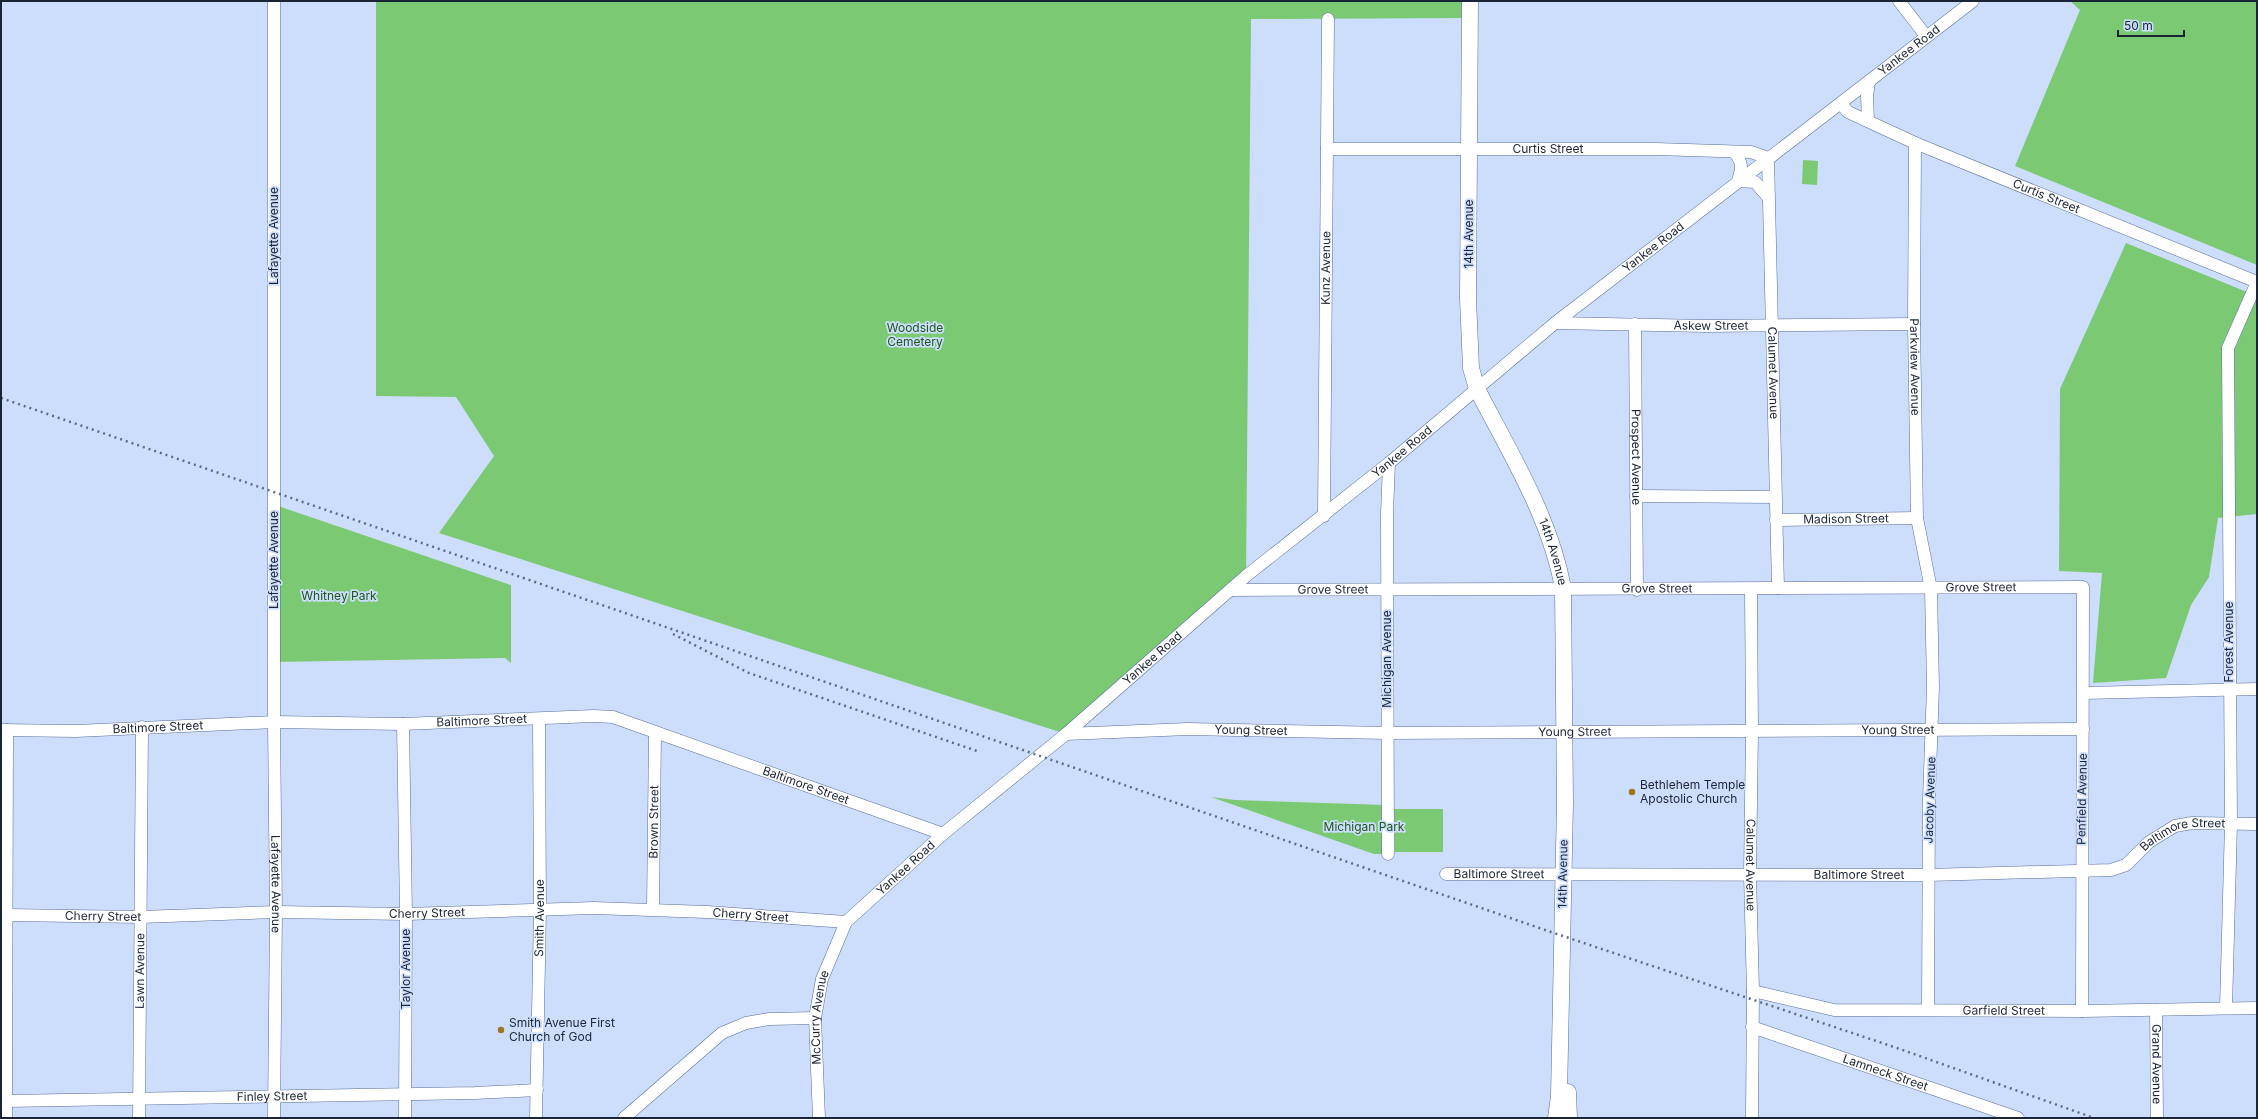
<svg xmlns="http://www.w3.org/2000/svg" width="2258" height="1119" font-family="Inter,sans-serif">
  <rect width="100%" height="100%" fill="#cddefc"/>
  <g fill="#7bc973">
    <polygon points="376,1 1470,1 1469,18 1251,19 1246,576 1066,734 439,533 494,456 456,397 376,396"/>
    <polygon points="2070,1 2257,1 2257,265 2015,166 2080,10"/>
    <polygon points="1803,160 1818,161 1817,185 1802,184"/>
    <polygon points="2126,243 2257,296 2257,514 2218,518 2209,577 2191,605 2166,678 2093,683 2102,573 2059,571 2060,389"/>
    <polygon points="275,505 511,585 511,663 505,658 274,662"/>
    <polygon points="1211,797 1235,800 1386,805 1388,854 1374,854"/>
    <polygon points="1394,809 1443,809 1443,852 1395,852"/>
  </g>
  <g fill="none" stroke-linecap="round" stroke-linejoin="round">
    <defs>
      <g id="minor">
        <path id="s1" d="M274,1V722L276,912L274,1118"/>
        <polyline points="1899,1 1926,36"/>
        <path id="s2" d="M1841,104L1848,112L1915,143L2257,282"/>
        <polyline points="1868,121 1867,96 1869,82"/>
        <path id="s3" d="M1915,143L1914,324L1917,518L1931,589L1933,687L1929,800L1928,1010"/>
        <path id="s4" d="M1327,149H1656L1751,152L1768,158"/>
        <path d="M1734,152C1743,162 1742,168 1738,181"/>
        <path id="s5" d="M1768,158L1778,588"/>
        <polyline points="1738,181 1755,182 1768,197"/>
        <path id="s6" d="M1555,323L1706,326L1914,324"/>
        <path id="s7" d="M1635,324L1637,590"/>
        <polyline points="1636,496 1775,497"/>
        <path id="s8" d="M1324,516L1328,19"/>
        <path id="s9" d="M1776,520L1917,518"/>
        <path id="s10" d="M1751,589L1752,732L1750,874L1753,991L1752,1118"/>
        <path id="s11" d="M1231,590L2083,587L2082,1011"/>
        <polyline points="2084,693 2257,689"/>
        <polyline points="403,724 406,914 405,1118"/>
        <path id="s12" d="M1,730L76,731L274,722L403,724L594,716L613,717L943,834"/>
        <path id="s13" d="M1066,734L1188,729L1387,733L2083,729"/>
        <polyline points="1388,854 1387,514 1389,463"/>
        <path id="s14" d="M1446,874L1928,875L2111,870L2126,865L2149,842L2175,826L2192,823L2257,824"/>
        <path id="s15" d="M653,909L655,734"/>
        <path id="s16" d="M8,915L141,917L276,912L406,914L594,908L707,912L846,922"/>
        <path id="s17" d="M1753,991L1834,1010L2082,1011L2257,1008"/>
        <polyline points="2226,1008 2231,824 2228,348 2257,282"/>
        <path id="s18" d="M2156,1010L2157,1118"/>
        <path id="s19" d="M1752,1027L2018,1118"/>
        <path id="s20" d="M6,1101L475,1093L537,1090"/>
        <polyline points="6,1118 7,730"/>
        <path id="s21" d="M139,1118L142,727"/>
        <path id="s22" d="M536,1118L540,910L539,719"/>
        <polyline points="624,1118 722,1033 746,1023 769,1019 815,1018"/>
        <path id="s23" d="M819,1118L815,1018L822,979L846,922L943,834L1066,734L1246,576L1389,463L1555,323L1973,1"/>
      </g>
      <g id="major">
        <path id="s24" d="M1470,1L1468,299L1471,368L1477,389C1510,453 1550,517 1563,588L1565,802L1559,1096L1556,1118"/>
        <polyline points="1568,1092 1569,1118"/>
      </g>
    </defs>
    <use href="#minor" stroke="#566e9a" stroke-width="13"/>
    <use href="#major" stroke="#566e9a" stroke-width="17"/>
    <use href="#minor" stroke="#fff" stroke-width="12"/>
    <use href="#major" stroke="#fff" stroke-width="16"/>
    <g stroke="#5e6b82" stroke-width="2.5" stroke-dasharray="2 4" stroke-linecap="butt">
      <polyline points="1,398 1551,932 1897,1048 2094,1118"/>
      <polyline points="673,634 749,673 977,751"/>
    </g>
  </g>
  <g fill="#9c7521" stroke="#cddefc" stroke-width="1.5">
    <circle cx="1632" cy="792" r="4"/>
    <circle cx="501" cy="1030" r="4"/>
  </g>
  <g text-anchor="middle" stroke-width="3.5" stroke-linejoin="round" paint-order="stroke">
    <g font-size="12" fill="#1a2437" stroke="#cddefc">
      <text dy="4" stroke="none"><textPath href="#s23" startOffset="1577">Yankee Road</textPath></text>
      <text dy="4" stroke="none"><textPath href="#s4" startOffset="221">Curtis Street</textPath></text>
      <text dy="4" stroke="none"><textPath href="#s2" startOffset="226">Curtis Street</textPath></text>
      <text transform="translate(1469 234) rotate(-90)" y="4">14th Avenue</text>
      <text transform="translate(274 236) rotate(-90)" y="4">Lafayette Avenue</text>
      <text dy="4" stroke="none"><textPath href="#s23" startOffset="1254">Yankee Road</textPath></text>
      <text dy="4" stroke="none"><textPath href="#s8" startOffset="248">Kunz Avenue</textPath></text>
      <text dy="4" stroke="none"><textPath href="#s6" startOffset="156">Askew Street</textPath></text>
      <text dy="4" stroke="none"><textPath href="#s3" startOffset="224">Parkview Avenue</textPath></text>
      <text dy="4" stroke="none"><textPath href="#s5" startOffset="215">Calumet Avenue</textPath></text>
      <text dy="4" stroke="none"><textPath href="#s23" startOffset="930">Yankee Road</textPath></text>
      <text dy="4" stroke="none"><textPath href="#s7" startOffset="133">Prospect Avenue</textPath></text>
      <text dy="4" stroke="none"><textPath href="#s9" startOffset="70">Madison Street</textPath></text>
      <text dy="4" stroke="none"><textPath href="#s24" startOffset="569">14th Avenue</textPath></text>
      <text transform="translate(274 560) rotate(-90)" y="4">Lafayette Avenue</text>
      <text dy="4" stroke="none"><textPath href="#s11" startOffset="426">Grove Street</textPath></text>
      <text dy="4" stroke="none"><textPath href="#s11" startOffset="750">Grove Street</textPath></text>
      <text dy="4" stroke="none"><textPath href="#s11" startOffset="102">Grove Street</textPath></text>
      <text transform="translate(2229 642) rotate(-90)" y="4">Forest Avenue</text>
      <text dy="4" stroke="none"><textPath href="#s23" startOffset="606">Yankee Road</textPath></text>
      <text transform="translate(1387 659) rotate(-90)" y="4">Michigan Avenue</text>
      <text dy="4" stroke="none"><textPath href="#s12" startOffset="481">Baltimore Street</textPath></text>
      <text dy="4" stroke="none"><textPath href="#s12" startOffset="157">Baltimore Street</textPath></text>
      <text dy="4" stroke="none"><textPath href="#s13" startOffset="832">Young Street</textPath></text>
      <text dy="4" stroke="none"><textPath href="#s13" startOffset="185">Young Street</textPath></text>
      <text dy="4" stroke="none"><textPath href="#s13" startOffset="509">Young Street</textPath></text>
      <text dy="4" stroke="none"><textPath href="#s12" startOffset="817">Baltimore Street</textPath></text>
      <text transform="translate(2082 799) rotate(-89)" y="4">Penfield Avenue</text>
      <text transform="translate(1930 800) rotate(-88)" y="4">Jacoby Avenue</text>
      <text dy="4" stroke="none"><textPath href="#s15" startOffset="87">Brown Street</textPath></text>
      <text dy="4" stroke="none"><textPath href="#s14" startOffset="749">Baltimore Street</textPath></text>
      <text dy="4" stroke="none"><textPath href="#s10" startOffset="276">Calumet Avenue</textPath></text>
      <text dy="4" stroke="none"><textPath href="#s23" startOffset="282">Yankee Road</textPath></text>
      <text dy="4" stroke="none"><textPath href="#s14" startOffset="53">Baltimore Street</textPath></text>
      <text transform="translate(1563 874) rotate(-89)" y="4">14th Avenue</text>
      <text dy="4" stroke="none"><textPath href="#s14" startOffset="413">Baltimore Street</textPath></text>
      <text dy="4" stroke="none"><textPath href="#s1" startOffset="883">Lafayette Avenue</textPath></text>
      <text dy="4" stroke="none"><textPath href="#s16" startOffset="419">Cherry Street</textPath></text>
      <text dy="4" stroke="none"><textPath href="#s16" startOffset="743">Cherry Street</textPath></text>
      <text dy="4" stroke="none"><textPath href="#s16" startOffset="95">Cherry Street</textPath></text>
      <text dy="4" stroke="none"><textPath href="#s22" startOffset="200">Smith Avenue</textPath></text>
      <text transform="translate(406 969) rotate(-90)" y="4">Taylor Avenue</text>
      <text dy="4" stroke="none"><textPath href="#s21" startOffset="147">Lawn Avenue</textPath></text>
      <text dy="4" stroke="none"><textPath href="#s17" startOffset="253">Garfield Street</textPath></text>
      <text dy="4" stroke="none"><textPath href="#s23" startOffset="101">McCurry Avenue</textPath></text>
      <text dy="4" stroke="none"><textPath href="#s18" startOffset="54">Grand Avenue</textPath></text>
      <text dy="4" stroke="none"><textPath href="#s19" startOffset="141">Lamneck Street</textPath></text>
      <text dy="4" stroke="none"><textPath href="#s20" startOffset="266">Finley Street</textPath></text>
    </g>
    <g font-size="12" fill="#1e5619" stroke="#cddefc">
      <text x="915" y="332">Woodside<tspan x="915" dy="14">Cemetery</tspan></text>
      <text x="339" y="600">Whitney Park</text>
      <text x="1364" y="831">Michigan Park</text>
    </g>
    <g font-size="12" fill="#1a2437" stroke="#cddefc" text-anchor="start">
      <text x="1640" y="789">Bethlehem Temple<tspan x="1640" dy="14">Apostolic Church</tspan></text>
      <text x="509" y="1027">Smith Avenue First<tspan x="509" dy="14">Church of God</tspan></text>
    </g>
  </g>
  <rect width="2258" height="1119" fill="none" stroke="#1a2437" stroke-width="4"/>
  <path d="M2118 30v6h66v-6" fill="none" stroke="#1a2437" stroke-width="2"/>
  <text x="2124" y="30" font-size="12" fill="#1a2437" stroke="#cddefc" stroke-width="3" paint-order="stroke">50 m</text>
</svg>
